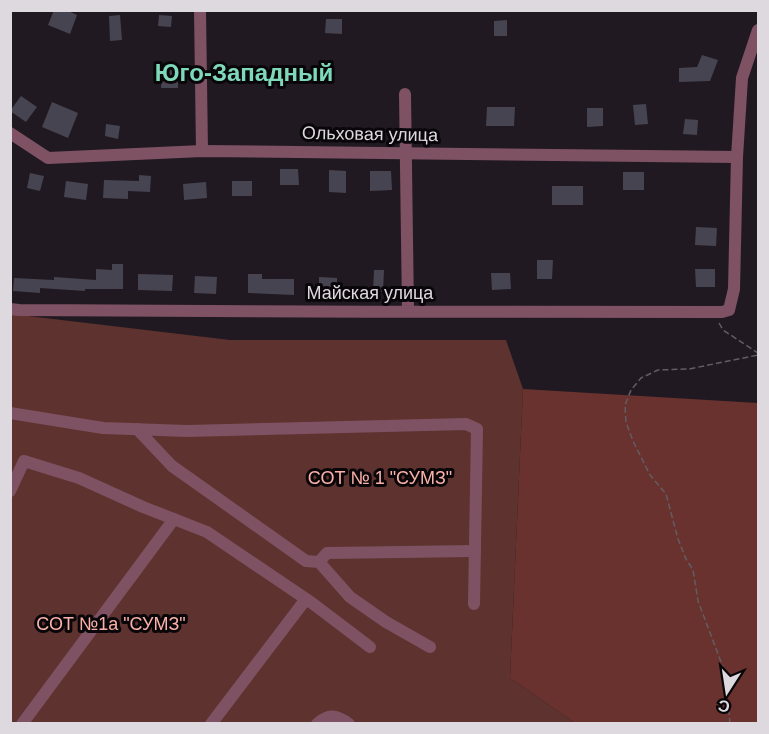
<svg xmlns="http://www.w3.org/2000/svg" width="769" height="734" font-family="Arial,sans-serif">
  <rect width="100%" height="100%" fill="#211922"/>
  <polygon fill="#5e322e" points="11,314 230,340 506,340 523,389 510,678 575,723 15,724 11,721"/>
  <polygon fill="#69322e" points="523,389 758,403 758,723 575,723 510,678"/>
  <g fill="#464450">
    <polygon points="54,10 66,10 77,15 70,34 48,25"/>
    <polygon points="120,15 122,40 110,41 109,16"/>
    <polygon points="159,15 172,16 171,27 158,26"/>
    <polygon points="326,19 342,19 342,34 325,33"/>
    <polygon points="507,20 507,36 494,36 494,21"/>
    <polygon points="702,55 718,60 710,81 679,82 679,68 697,67"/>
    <polygon points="162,66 178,66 178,88 161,88"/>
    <polygon points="21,96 37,107 26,122 10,111"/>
    <polygon points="52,102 78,113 68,138 42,127"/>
    <polygon points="646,104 648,124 635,125 633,105"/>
    <polygon points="487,107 515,107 514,126 486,126"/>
    <polygon points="587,108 603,108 603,126 587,127"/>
    <polygon points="685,119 698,120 697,135 683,134"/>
    <polygon points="106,124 120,126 118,139 105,136"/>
    <polygon points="280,169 298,169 299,185 280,185"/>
    <polygon points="329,170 346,171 346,193 329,192"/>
    <polygon points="370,171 391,171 392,190 370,191"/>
    <rect x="623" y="172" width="21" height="18"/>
    <polygon points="30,173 44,176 40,191 27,188"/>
    <polygon points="139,175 151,176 150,192 128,191 128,199 103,198 104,180 139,181"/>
    <polygon points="66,181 88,184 86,200 64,197"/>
    <rect x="232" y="181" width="20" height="15"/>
    <polygon points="206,182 207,198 184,200 183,184"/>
    <rect x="552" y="186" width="31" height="19"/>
    <polygon points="696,227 717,228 716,246 695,245"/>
    <polygon points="537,260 553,260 552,279 537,279"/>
    <polygon points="112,264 123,264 123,289 85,289 85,291 40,288 40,293 13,291 14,278 54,280 54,277 96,280 96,269 112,270"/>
    <polygon points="695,269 715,269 715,287 696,287"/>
    <polygon points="374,270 384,270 383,292 373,292"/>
    <polygon points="491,273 510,273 511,289 492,290"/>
    <polygon points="138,274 173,275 172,291 138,290"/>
    <polygon points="248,274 262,274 262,279 294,279 294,295 248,293"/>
    <polygon points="195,276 217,277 216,294 194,293"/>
    <polygon points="319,277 337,278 337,294 319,294"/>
  </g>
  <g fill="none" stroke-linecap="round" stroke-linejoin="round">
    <g stroke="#635c63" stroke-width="1.5" stroke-dasharray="6 3" stroke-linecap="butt">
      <polyline points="719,323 723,330 758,353"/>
      <polyline points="730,724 726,675 698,601 693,570 686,559 678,539 666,494 650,475 633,441 626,422 625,405 631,390 641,378 658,370 689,369 758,355"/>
    </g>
    <g stroke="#7e5263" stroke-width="12">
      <polyline points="200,10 202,151"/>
      <polyline points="405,94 408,311"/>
      <polyline points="10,133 48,158 202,151 737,157"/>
      <path d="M10,309L19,310C253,312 488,312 722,312L729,310L734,289L737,157L742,78L758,30"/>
      <polyline points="10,413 103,428 187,431 466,424 477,429 474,604"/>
      <polyline points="137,429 172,466 306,561 319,562 350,597 386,622 430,647"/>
      <polyline points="10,491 24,461 79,478 143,507 207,532 312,603 370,647"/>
      <polyline points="319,562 327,553 475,551"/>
      <polyline points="22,724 174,519"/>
      <polyline points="211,724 306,599"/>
      <path d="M317,724C329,713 337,715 349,724"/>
    </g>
  </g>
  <g text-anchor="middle" stroke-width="6" stroke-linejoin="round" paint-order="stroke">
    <g font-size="18" fill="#ded9de" stroke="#090609">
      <text transform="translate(370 134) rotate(1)" y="6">Ольховая улица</text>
      <text x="370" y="299">Майская улица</text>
    </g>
    <g font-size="18" fill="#fbb1a9" stroke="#090609">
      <text x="380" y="484">СОТ № 1 "СУМЗ"</text>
      <text x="111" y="630">СОТ №1а "СУМЗ"</text>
    </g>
    <g font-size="24" font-weight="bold" fill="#7dd9ba" stroke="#090609">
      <text x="244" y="81">Юго-Западный</text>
    </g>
  </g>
  <rect width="769" height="734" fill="none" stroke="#ded9de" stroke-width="24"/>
  <g transform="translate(727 692) rotate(192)" stroke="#090609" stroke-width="4.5" paint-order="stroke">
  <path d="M0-4.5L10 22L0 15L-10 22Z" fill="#ded9de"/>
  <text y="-9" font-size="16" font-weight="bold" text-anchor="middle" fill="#ded9de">С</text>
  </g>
</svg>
